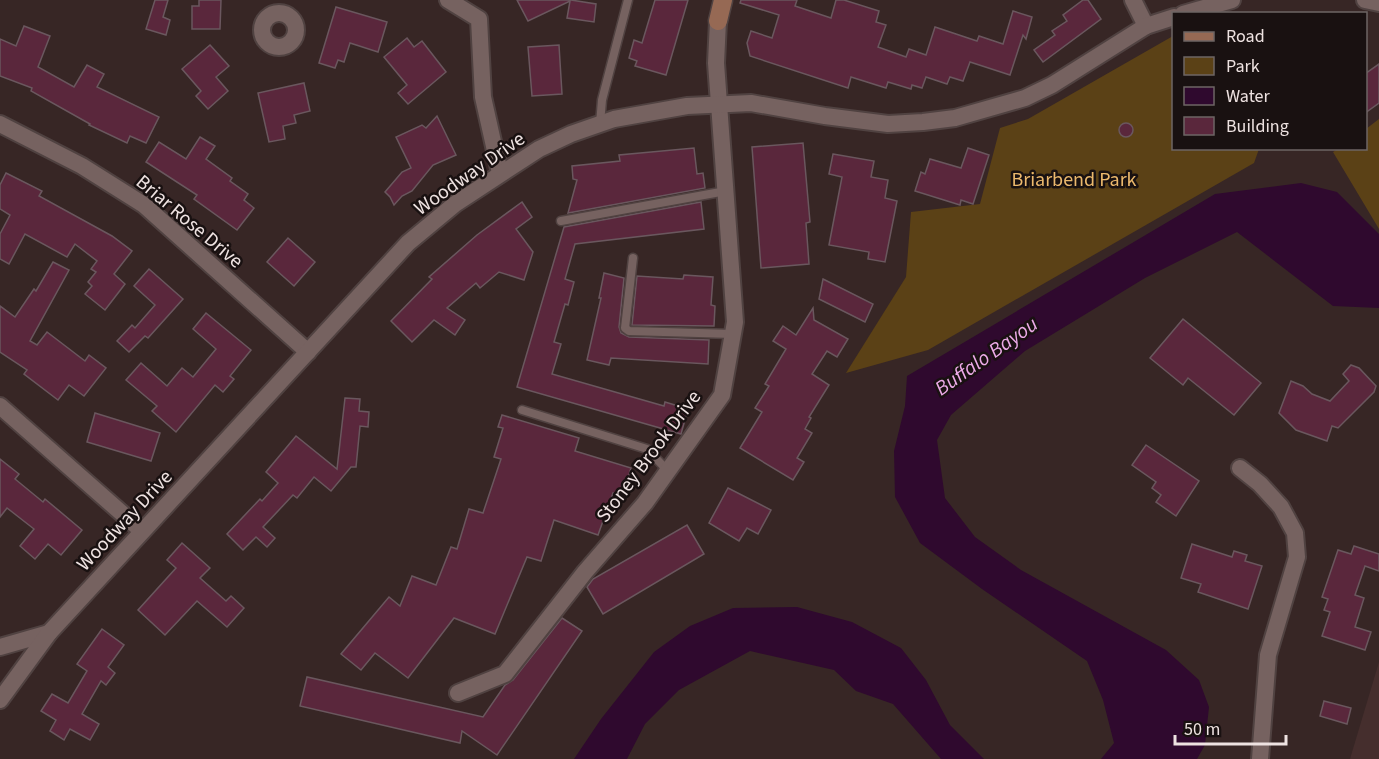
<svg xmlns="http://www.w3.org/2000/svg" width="1379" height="759" font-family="'Source Sans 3',sans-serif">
  <rect width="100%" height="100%" fill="#372625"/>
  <polygon fill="#452e2d" points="1379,662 1379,759 1350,759"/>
  <g fill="#5b4116">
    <polygon points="1173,36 1174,148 1259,149 1254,163 928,350 846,373 906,277 911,212 980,204 1000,128 1028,119"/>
    <polygon points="1379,119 1379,229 1333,152 1338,149 1366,148 1366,129"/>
  </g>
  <g fill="#2f092e">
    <polygon points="1301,183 1337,192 1379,234 1379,308 1333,306 1237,232 1145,278 1025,351 951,415 937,440 945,498 975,537 1021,570 1166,650 1199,680 1209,707 1205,745 1197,759 1101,759 1114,743 1103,700 1087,661 982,589 920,543 895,497 894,451 905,406 907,376 1215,194"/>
    <polygon points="797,607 852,622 901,648 926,680 950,725 984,759 941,759 893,704 856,691 834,670 750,651 679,690 645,724 627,759 574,759 601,719 654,652 690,626 733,608"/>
  </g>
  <g fill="#5a273c" stroke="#6a575e" stroke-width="1.5">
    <polygon points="155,0 168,0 163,17 170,20 166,35 146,29"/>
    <polygon points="199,0 221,0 220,29 192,29 192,6 199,6"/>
    <polygon points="517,0 571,0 596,4 594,22 567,18 570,1 528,21"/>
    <polygon points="655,0 688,0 666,75 635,66 637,61 629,58 634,40 642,43"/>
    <polygon points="741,0 797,0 795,6 831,18 836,0 844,0 879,11 876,22 886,25 878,47 906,57 909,49 926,55 935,27 977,41 979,36 1003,44 1013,11 1032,17 1026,39 1023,35 1010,75 970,62 963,81 950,77 947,84 926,77 922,88 912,85 911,89 888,82 886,88 851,77 848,88 750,56 747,43 751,31 772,38 779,15 740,3"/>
    <polygon points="1083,0 1088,0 1101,19 1043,62 1034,50 1055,35 1052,31 1067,21 1063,15"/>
    <polygon points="336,7 387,22 378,52 350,43 344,62 338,60 335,68 319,63"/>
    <polygon points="24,26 50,36 38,67 74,87 87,65 104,74 97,87 159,117 146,143 130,136 127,143 89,125 90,124 31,91 32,88 0,76 0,39 16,46"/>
    <polygon points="407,38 414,47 422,41 446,72 408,104 398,93 407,85 384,57"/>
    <polygon points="210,45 229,66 216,77 228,91 208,109 196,96 201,91 182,69"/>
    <polygon points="559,45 562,94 532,96 528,47"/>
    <polygon points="1379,64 1379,103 1365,113 1365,74"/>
    <polygon points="304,83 310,111 294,115 296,123 283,126 285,139 269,142 258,93"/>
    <polygon points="437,116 456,155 433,165 412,191 402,196 394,205 390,197 385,192 402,172 411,168 396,137 422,125 426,128"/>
    <circle cx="1126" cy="130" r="7"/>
    <polygon points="200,137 215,146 206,159 232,178 230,181 248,194 244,200 254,208 237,230 194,199 197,195 146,162 159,142 186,159"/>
    <polygon points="803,143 810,222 806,223 809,264 761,268 752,147"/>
    <polygon points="694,148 697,174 703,173 705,188 568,213 577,180 573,179 572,166 620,161 619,155"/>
    <polygon points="968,148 989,155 973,204 961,200 960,205 915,191 921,172 925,174 930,159 961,168"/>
    <polygon points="833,154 874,161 871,177 888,180 885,198 897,201 885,262 868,259 869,252 829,245 842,177 829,174"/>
    <polygon points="6,173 42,191 39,196 112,236 132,251 114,274 125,284 105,310 85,294 92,286 88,282 96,272 91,269 97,261 75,244 67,257 25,234 9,264 0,259 0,234 10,215 0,209 0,185"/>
    <polygon points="522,202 532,217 516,229 533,252 524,280 499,272 480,288 476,283 447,308 465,320 455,335 434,320 412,342 391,321 432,279 429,277 477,235"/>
    <polygon points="701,202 704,229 575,244 565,279 574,282 568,305 565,304 554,342 561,344 552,374 664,406 665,402 688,409 681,434 517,387 564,227"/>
    <polygon points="288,238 315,262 294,286 267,262"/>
    <polygon points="53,262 69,270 30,341 37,345 47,332 85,361 89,355 106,368 84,396 69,385 58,400 24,374 27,370 0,352 0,306 15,317 34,289 36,291"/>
    <polygon points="149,269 183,299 148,338 145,336 129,352 117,341 132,325 135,328 155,305 134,286"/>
    <polygon points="604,273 624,278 619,327 621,333 629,337 709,340 708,364 611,358 609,365 587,360 601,298 599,298"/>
    <polygon points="684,275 713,277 711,305 715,306 714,326 632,325 637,276 683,279"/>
    <polygon points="823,279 873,304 865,322 819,299"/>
    <polygon points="813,308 814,320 848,339 837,357 827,351 812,374 829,385 809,417 811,418 805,429 812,433 797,458 804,462 793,480 740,448 762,412 755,408 769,386 765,384 786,349 773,341 783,326 796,335"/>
    <polygon points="206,313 251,350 230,376 234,379 223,392 215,385 176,432 152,411 157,406 126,380 141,363 167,386 182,368 193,377 216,349 193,329"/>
    <polygon points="1183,319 1261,383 1234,415 1188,378 1183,385 1150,358"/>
    <polygon points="1351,365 1359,368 1376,386 1374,392 1338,428 1332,426 1327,441 1296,430 1279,413 1291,381 1303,386 1312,394 1330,401 1349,381 1343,374"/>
    <polygon points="345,398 360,399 359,411 369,412 368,427 360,426 356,467 351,467 331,491 314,477 297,498 293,495 263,527 275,538 267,547 256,537 243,550 227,534 260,499 262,501 278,483 266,472 296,436 337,469"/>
    <polygon points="95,413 160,433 151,461 87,442"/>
    <polygon points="502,415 579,438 575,451 631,468 623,496 613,493 598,535 554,520 541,561 527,557 495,634 454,618 408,678 375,653 361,670 341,654 389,597 400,606 412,576 436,585 451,547 457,549 469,509 483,513 501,459 494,457 503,428 498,427"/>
    <polygon points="1146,445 1199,481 1176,516 1156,502 1161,495 1152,488 1156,482 1132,465"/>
    <polygon points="0,459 19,474 15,479 43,502 45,499 82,530 61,555 48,544 35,559 20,546 34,529 7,508 0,517"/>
    <polygon points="728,488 771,510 758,534 747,528 739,541 709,523"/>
    <polygon points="687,525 704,554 603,614 587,587 593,579"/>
    <polygon points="182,543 210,568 200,578 226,601 231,596 244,608 227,627 197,601 165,635 138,610 176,568 167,560"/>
    <polygon points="1192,544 1232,557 1234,551 1247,555 1245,561 1262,566 1248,609 1198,592 1201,584 1181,578"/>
    <polygon points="1354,546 1379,554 1379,571 1365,566 1355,595 1364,598 1355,627 1371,632 1365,650 1322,636 1330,612 1324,610 1328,599 1322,597 1338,550 1351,554"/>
    <polygon points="562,618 582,631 497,755 462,731 460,743 300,706 307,677 483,717 505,685 513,680"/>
    <polygon points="102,629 124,645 108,667 115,673 106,685 101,681 82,714 99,724 90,740 70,729 64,740 50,731 56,720 41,711 52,694 68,703 87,671 77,664"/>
    <polygon points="1324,701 1351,708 1347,724 1320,716"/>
  </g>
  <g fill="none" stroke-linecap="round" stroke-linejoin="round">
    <defs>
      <g id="lane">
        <polyline points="600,124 602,100 628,0"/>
        <polyline points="561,221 726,191"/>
        <polyline points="633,258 625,328 629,331 733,334"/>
        <polyline points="522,410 647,449 668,471"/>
      </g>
      <g id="street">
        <polyline points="448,0 479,19 483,97 500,173"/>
        <polyline points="1133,0 1146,26"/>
        <polyline points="1365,0 1379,3"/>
        <circle cx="279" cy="30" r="17"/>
        <polyline points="1183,14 1232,0"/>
        <polyline points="0,124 82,166 144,205 308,352"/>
        <polyline points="0,406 142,531"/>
        <polyline points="1240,468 1260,484 1281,507 1295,533 1297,557 1268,655 1260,759"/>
        <polyline points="0,647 49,633"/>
        <polyline points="458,693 505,674 585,572 645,503 722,395 735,322 716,63 718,21"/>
        <polyline points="0,700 49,633 408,243 455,204 539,149 571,134 614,119 687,106 751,103 825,116 888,124 923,122 955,118 1025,98 1052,85 1146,26 1174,17"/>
      </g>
      <polyline id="secondary" points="718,21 723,0"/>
    </defs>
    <use href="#lane" stroke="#504241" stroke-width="11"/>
    <use href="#street" stroke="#504241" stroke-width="20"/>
    <use href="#secondary" stroke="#504241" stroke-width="21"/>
    <use href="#lane" stroke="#766260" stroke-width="8"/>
    <use href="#street" stroke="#766260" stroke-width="16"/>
    <use href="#secondary" stroke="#966954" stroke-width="18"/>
  </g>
  <g text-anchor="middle" stroke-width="5" stroke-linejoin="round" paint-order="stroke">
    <g font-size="20" fill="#eee2e1" stroke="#191111">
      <text transform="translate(469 173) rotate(-35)" y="7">Woodway Drive</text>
      <text transform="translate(190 221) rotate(40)" y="7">Briar Rose Drive</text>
      <text transform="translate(648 456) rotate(-53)" y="7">Stoney Brook Drive</text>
      <text transform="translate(124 520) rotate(-47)" y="7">Woodway Drive</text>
    </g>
    <g font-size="20" fill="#ecb96d" stroke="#191111">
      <text x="1074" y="186">Briarbend Park</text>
    </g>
    <g font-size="21" font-style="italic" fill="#ecaae7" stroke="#191111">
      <text transform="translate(986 356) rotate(-35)" y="7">Buffalo Bayou</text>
    </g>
  </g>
  <rect x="1172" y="12" width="195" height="138" fill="#191111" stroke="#6e6564" stroke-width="1.5"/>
  <rect x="1184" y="32" width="30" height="9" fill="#966954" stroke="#6e6564" stroke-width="1.5"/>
  <text x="1226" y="42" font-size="18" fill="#eee2e1">Road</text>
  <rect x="1184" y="57" width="30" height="18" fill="#5b4116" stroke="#6e6564" stroke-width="1.5"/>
  <text x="1226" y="72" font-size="18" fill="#eee2e1">Park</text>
  <rect x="1184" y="87" width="30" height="18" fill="#2f092e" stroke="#6e6564" stroke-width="1.5"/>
  <text x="1226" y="102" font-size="18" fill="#eee2e1">Water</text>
  <rect x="1184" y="117" width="30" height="18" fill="#5a273c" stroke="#6e6564" stroke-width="1.5"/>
  <text x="1226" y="132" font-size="18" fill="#eee2e1">Building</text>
  <path d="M1175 735v9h111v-9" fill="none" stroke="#eee2e1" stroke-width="3"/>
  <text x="1184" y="735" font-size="18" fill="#eee2e1" stroke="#191111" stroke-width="4.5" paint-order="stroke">50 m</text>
</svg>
